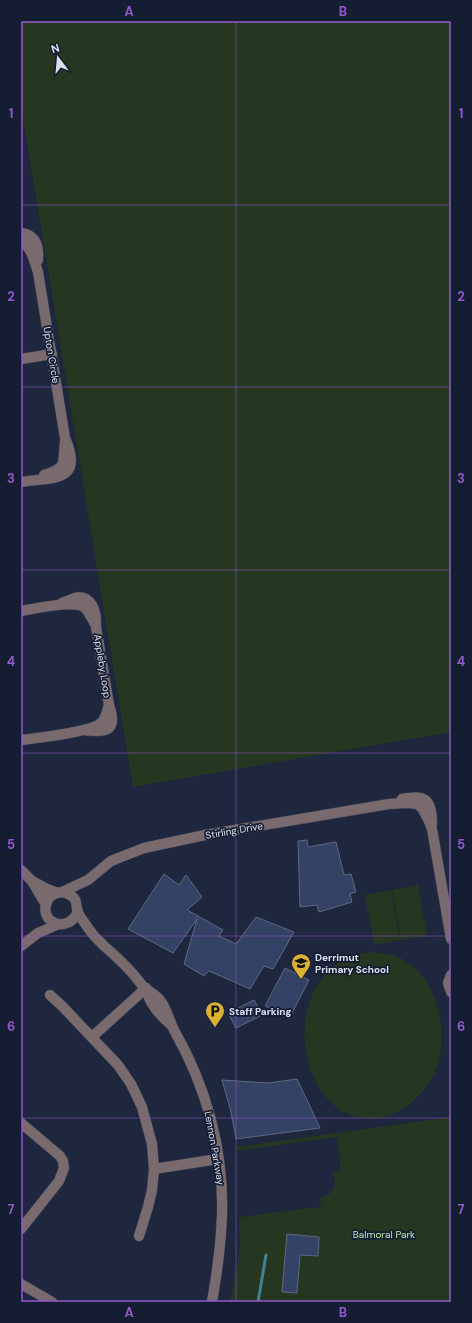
<svg xmlns="http://www.w3.org/2000/svg" width="472" height="1323" font-family="'DM Sans',sans-serif">
  <rect width="100%" height="100%" fill="#1e273d"/>
  <g fill="#263721">
    <polygon points="21,21 451,21 451,732 133,787 21,106"/>
    <polygon points="418,885 427,936 401,940 392,890"/>
    <polygon points="391,890 400,940 374,945 365,895"/>
    <path d="M372,952C383,953 394,954 404,960C438,979 451,1036 435,1071C427,1089 413,1105 395,1113C384,1118 374,1120 362,1118C347,1116 337,1109 327,1098C293,1061 297,985 343,960C353,955 362,953 372,952Z"/>
    <path d="M451,1117V1302H230C234,1282 239,1262 240,1242C240,1232 238,1228 240,1217L316,1207V1209L321,1208L320,1199C334,1192 337,1188 333,1172L341,1170L337,1137L237,1151L236,1147Z"/>
  </g>
  <g fill="none" stroke-linecap="round" stroke-linejoin="round">
    <polyline stroke="#467f8d" stroke-width="3" points="258,1302 266,1255"/>
  </g>
  <g fill="#344265" stroke="#5d6882">
    <polygon points="307,840 308,847 336,842 344,875 351,874 356,892 350,894 352,902 319,912 317,905 300,907 298,841"/>
    <polygon points="164,874 179,885 186,875 202,897 187,910 223,930 219,936 236,944 256,917 294,932 273,969 264,966 250,989 209,971 204,976 184,964 197,919 173,953 128,929"/>
    <polygon points="285,968 309,980 289,1019 265,1006"/>
    <polygon points="254,1000 262,1015 236,1028 228,1013"/>
    <polygon points="297,1079 320,1128 236,1139 231,1112 222,1080 268,1083"/>
    <polygon points="287,1234 319,1237 318,1256 300,1255 297,1293 282,1292"/>
  </g>
  <g fill="none" stroke-linecap="round" stroke-linejoin="round">
    <defs>
      <g id="minor">
        <path d="M21,233C36,235 39,247 38,260"/>
        <path d="M21,242C32,247 34,261 38,272L65,438C85,483 52,477 21,482"/>
        <polyline points="21,359 52,354"/>
        <path d="M44,475C69,467 62,463 65,442"/>
        <path d="M60,604C72,599 83,591 92,605C96,612 96,618 96,627L109,705C118,731 107,733 84,730"/>
        <path d="M21,611C34,609 75,599 85,608C89,612 92,619 95,624"/>
        <path d="M21,740C37,738 93,732 102,722C106,718 107,710 109,705"/>
        <path d="M402,799C426,794 432,800 432,824"/>
        <polyline points="21,870 32,881 46,905"/>
        <polyline points="32,881 47,889 58,893"/>
        <polyline points="62,892 88,880 111,861 144,848 205,835 389,804 408,803 417,804 422,808 428,819 432,829 451,939"/>
        <path d="M78,911C70,933 41,925 46,905C48,894 61,889 70,895C79,900 75,906 78,913C82,919 87,927 92,933C95,938 100,941 104,946C115,955 125,965 134,975C138,980 142,986 146,989C152,993 156,995 160,1000C167,1009 169,1020 174,1030C206,1086 224,1150 222,1215C221,1244 217,1273 212,1302"/>
        <polyline points="21,946 38,933 59,924"/>
        <polyline points="451,975 448,983 451,992"/>
        <path d="M146,988C149,1004 160,1015 171,1025"/>
        <polyline points="50,995 63,1007 118,1065 131,1084 142,1107 152,1144 154,1169 152,1190 148,1207 139,1236"/>
        <polyline points="92,1037 146,988"/>
        <polyline points="21,1123 60,1156 63,1161 64,1168 59,1181 21,1229"/>
        <polyline points="154,1169 218,1159"/>
        <polyline points="21,1284 52,1302"/>
      </g>
    </defs>
    <use href="#minor" stroke="#3c4559" stroke-width="11"/>
    <use href="#minor" stroke="#796a6d" stroke-width="10"/>
  </g>
  <path fill="none" stroke="#9359cb" stroke-width="1" stroke-opacity="0.55" d="M236,21V1302M21,205H451M21,387H451M21,570H451M21,753H451M21,936H451M21,1118H451"/>
  <defs>
    <symbol id="school-pin" viewBox="-11 -11 22 30"><path d="M0 17L-7.5 6A9.5 9.5 0 1 1 7.5 6Z" fill="#dcb233" stroke="#151d33"/><path d="M0-5L7-2L0 1L-7-2ZM-4 1L0 2.5L4 1V4Q0 6-4 4Z" fill="#111"/></symbol>
    <symbol id="parking-pin" viewBox="-11 -11 22 30"><path d="M0 17L-7.5 6A9.5 9.5 0 1 1 7.5 6Z" fill="#dcb233" stroke="#151d33"/><path d="M-3.5-5.5H1a3.5 3.5 0 0 1 0 7H-1V5.5H-3.5ZM-1-3.4V-.6H.8a1.4 1.4 0 0 0 0-2.8Z" fill="#111"/></symbol>
  </defs>
  <g fill-rule="evenodd">
    <use href="#school-pin" x="290" y="952" width="22" height="30"/>
    <use href="#parking-pin" x="204" y="1000" width="22" height="30"/>
  </g>
  <g text-anchor="middle" stroke-width="3.5" stroke-linejoin="round" paint-order="stroke">
    <g font-size="10" fill="#dae0ef" stroke="#151d33">
      <text transform="translate(52 355) rotate(81)" y="4">Upton Circle</text>
      <text transform="translate(103 666) rotate(81)" y="4">Appleby Loop</text>
      <text transform="translate(234 830) rotate(-10)" y="4">Stirling Drive</text>
      <text transform="translate(215 1148) rotate(80)" y="4">Lennon Parkway</text>
    </g>
    <g font-size="10" font-weight="bold" fill="#dae0ef" stroke="#151d33" text-anchor="start">
      <text x="315" y="961">Derrimut<tspan x="315" dy="12">Primary School</tspan></text>
      <text x="229" y="1015">Staff Parking</text>
    </g>
    <g font-size="10" fill="#bfefb3" stroke="#151d33">
      <text x="384" y="1238">Balmoral Park</text>
    </g>
  </g>
  <rect width="472" height="1323" fill="none" stroke="#151d33" stroke-width="44"/>
  <g transform="translate(58 58) rotate(344)" stroke="#151d33" stroke-width="3" paint-order="stroke">
  <path d="M0-3L7 15L0 10L-7 15Z" fill="#dae0ef"/>
  <text y="-6" font-size="11" font-weight="bold" text-anchor="middle" fill="#dae0ef">N</text>
  </g>
  <rect x="22" y="22" width="428" height="1279" fill="none" stroke="#9359cb" stroke-width="1.5"/>
  <g font-size="13" text-anchor="middle" font-weight="bold" fill="#9359cb">
    <text x="129" y="16">A</text>
    <text x="343" y="16">B</text>
    <text x="11" y="118">1</text>
    <text x="461" y="118">1</text>
    <text x="11" y="301">2</text>
    <text x="461" y="301">2</text>
    <text x="11" y="483">3</text>
    <text x="461" y="483">3</text>
    <text x="11" y="666">4</text>
    <text x="461" y="666">4</text>
    <text x="11" y="849">5</text>
    <text x="461" y="849">5</text>
    <text x="11" y="1031">6</text>
    <text x="461" y="1031">6</text>
    <text x="11" y="1214">7</text>
    <text x="461" y="1214">7</text>
    <text x="129" y="1317">A</text>
    <text x="343" y="1317">B</text>
  </g>
</svg>
